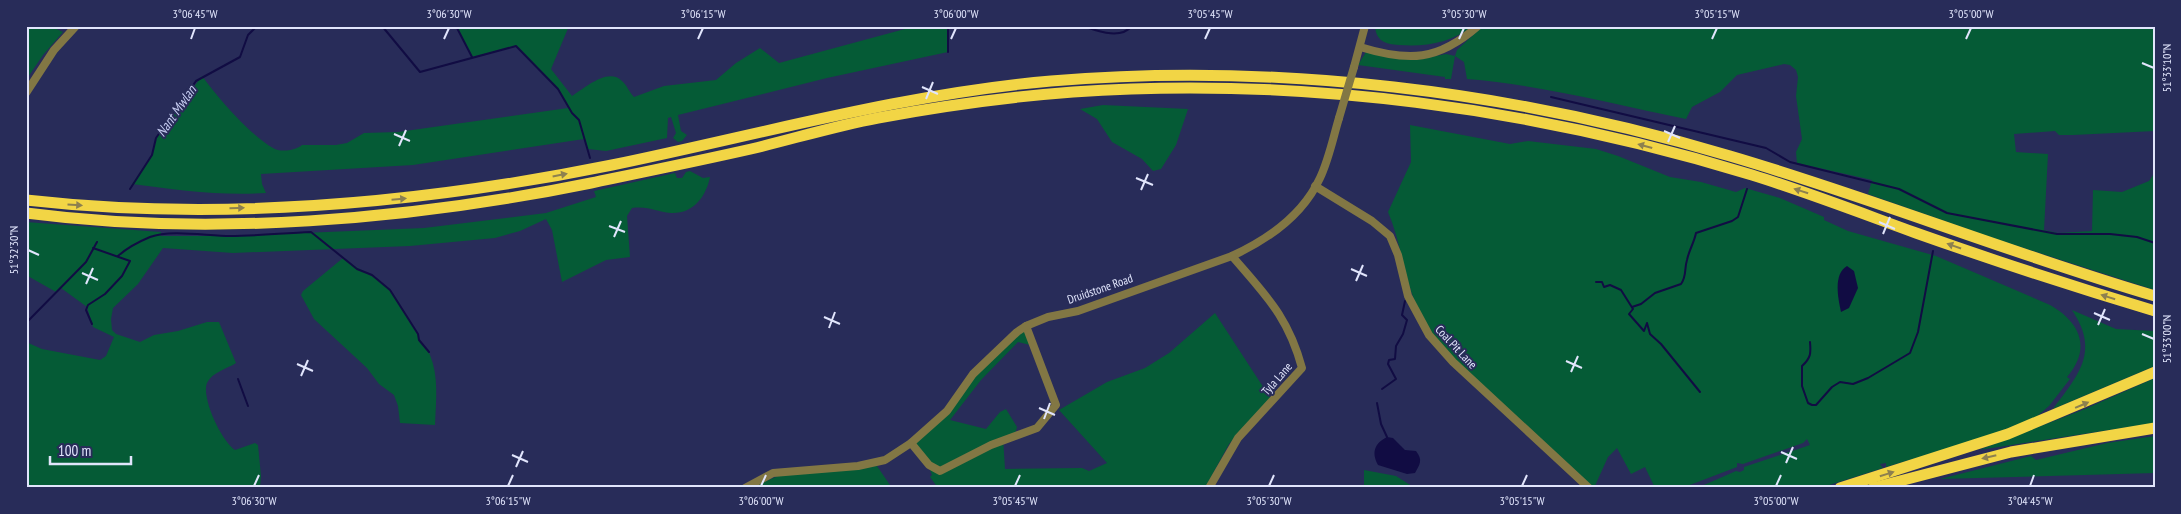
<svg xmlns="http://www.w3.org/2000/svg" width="2181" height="514" font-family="'PT Sans Narrow',sans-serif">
  <rect width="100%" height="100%" fill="#282c59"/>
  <g fill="#055b36">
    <polygon points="50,26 63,32 43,55 26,80 26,27"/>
    <path d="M456,26H569L551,69L572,96C585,88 608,67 622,81C627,85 629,92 634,97L664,86L716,80L736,63L760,48L779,63L916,26H948V52L827,78L678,115L681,131L687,135L682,141L678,142L673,138L676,133L671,117L668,118L667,138L606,151L588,149L584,139L413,165L261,174L262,184L266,193C220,196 177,190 132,184L152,155L156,138L202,76C219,99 249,134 273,148C281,153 296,150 302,145H336L347,143L364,133L398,132L568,108L558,89L516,46L472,57Z"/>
    <path d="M1375,26H1473C1450,43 1426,47 1399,45C1385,44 1376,41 1375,26Z"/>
    <path d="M1483,26H2155V131L2073,135H2059L2055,131L2014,134L2016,152L2048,154L2044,230L2058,233L2092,231L2093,190L2122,192L2149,181L2155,172V290L1999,240L1868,194L1872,180L1797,163L1796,152L1802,139L1796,96L1798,77L1796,70L1790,65L1784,64L1737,75L1720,92L1692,107L1686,119C1613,104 1541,85 1467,79L1464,62L1455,56L1451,79H1445V77L1358,65L1366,52L1421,59L1446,54L1455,56L1457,50Z"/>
    <polygon points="1103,105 1188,109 1176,145 1161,169 1153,171 1142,159 1112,142 1097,119 1080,109"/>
    <path d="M1410,125L1510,144L1528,141L1596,149L1618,156L1670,177L1701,182L1736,192L1745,188L1780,198L1824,217V220L1848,231L1936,256L2050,305C2080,322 2092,348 2067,377L2070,379L2049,406L2035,418L1979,439L1886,467V463L1880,464L1883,468L1820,488H1697L1736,471L1740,472L1744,470V467L1810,445L1807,439L1803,443L1743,464L1737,463V467L1682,488H1655L1645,467L1631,474L1617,448L1608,457L1594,488C1559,458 1526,427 1493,395C1467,370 1436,346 1420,313C1404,281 1402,245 1388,212L1411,162Z"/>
    <path d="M690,171L703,178L710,177C706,197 693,214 671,213C656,212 650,206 632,208L627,216L630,257L606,260L562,282L552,230L546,219L520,231L495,238L410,246L233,253L163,248L138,284L113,308L111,319L112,330L116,334L140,342L154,335L178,331L207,322H219L236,363C227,369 212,372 207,383C201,398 222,442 235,450L255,443L258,445L261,476L260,488H26V342L42,349L100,360L106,356L114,337L93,327L87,307L61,288L56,292L26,275V222L161,232V236H233L424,228L546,213L596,197L594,191L675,173L677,178H682L686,172Z"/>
    <path d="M343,258C358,270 378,277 391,291C402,304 407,321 418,334C420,343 426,347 430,355C439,377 436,401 435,425L400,423L398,406L394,395L379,384L367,368L314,319L301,295L303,291Z"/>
    <path d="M2072,310L2116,329L2155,331V366L2053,409C2079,374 2100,352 2072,310Z"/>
    <polygon points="1215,313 1271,399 1229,444 1205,488 938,488 930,477 932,475 930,470 930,463 915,444 975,376 1024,330 1030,345 1018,342 981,380 950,420 986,429 1000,412 1006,409 1017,427 1015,434 1003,437 1005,469 1082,468 1089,471 1107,463 1059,410 1107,382 1145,368 1169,353"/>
    <polygon points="2155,378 2155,423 1979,450 2085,409"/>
    <polygon points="2155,436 2155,473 1940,479 2031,456 2036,460 2107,443"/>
    <polygon points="877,466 892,488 751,488 780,475 796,472"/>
    <polygon points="1364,470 1396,476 1415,488 1364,488"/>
  </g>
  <g fill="#110c43">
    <path d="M1847,266L1854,271L1858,288L1849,308L1841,312C1838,298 1833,274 1847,266Z"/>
    <path d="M1387,437L1393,438L1405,450L1416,451C1423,460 1420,464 1415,473L1407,474L1378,465C1371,452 1375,443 1387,437Z"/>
  </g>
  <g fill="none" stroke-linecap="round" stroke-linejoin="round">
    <g stroke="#110c43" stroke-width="2">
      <polyline points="382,26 420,72 516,46 558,89 572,113 579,120 590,158"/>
      <polyline points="456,26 472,57"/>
      <polyline points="948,26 948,52"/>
      <path d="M1083,26C1098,31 1120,40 1132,26"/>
      <polyline points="1551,97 1766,148 1790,162 1899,189 1947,213 2057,234 2110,234 2137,237 2155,243"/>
      <polyline points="130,189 152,155 156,138 196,81 240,57 248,35 257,26"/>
      <path d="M118,256C128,247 138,242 150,237C171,229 207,236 230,236C257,236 284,233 311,232L357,269L372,275L390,290L418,334L419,340L429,352"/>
      <polyline points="1596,282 1602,282 1604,287 1610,285 1621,290 1633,309 1629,314 1644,331 1647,323 1650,334 1661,344 1700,392"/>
      <path d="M1632,307L1641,304L1655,293L1681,284C1687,276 1684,269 1687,260C1689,250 1694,243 1696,233L1732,221L1738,217L1747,189"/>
      <polyline points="26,323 86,262 97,242"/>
      <polyline points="92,324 86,310 88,305 105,294 122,276 130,261 93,248"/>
      <path d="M1810,342C1811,353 1811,358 1802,366V386L1808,403L1812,405H1816L1832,387L1840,382L1853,384L1868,378L1910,353L1918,332L1933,251"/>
      <polyline points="238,379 248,406"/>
      <polyline points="1382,389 1396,379 1388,364 1389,360 1395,359 1396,346 1403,334 1407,320 1402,315 1405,301"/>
      <polyline points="1377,403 1381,424 1387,437"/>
    </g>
    <g stroke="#827744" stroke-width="8">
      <path d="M1360,47C1409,62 1438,61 1478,26"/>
      <polyline points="1354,67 1365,26"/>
      <polyline points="26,93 54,50 76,26"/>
      <polyline points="1315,186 1372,221 1390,236 1398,255 1408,296 1429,335 1453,362 1589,488"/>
      <polyline points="911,443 929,465 940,471 991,445 1037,428 1056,405 1026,326"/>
      <path d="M745,488L773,473L858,466L885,460L911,443L947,411L973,374L1017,332L1026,326L1048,317L1078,311L1232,256C1269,239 1303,215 1320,178C1329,159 1333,138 1339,118"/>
      <path d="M1209,488L1238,438L1302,368C1288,316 1266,296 1232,256"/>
    </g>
    <g stroke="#f2d545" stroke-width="11">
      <path d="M26,200C222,222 419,204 612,165C758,135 902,94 1051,81C1278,62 1512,91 1730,156C1873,198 2012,254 2155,296"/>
      <path d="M26,213C210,237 409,220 591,183C644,172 698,161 751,149C793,139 835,126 878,118C942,106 1007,97 1073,92C1300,76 1534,108 1752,175C1807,192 1861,213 1916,233C1995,261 2075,287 2155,311"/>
      <polyline points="1840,488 2008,434 2155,372"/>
      <polyline points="1873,488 2011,452 2155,428"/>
    </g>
    <polyline stroke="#827744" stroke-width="8" points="1339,118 1354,67"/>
  </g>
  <defs><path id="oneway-solid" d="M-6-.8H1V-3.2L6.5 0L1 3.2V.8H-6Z" transform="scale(1.25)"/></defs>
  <g fill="#8d804f">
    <use href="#oneway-solid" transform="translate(1645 146) rotate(-165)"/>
    <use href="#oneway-solid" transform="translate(560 175) rotate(-11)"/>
    <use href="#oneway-solid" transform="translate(1801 191) rotate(-162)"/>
    <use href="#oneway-solid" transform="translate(399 199) rotate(-5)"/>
    <use href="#oneway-solid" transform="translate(75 205) rotate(3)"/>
    <use href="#oneway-solid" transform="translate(237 208) rotate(-1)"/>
    <use href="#oneway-solid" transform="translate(1954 246) rotate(-161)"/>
    <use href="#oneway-solid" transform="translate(2108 297) rotate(-163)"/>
    <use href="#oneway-solid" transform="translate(2082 405) rotate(-23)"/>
    <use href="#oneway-solid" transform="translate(1989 457) rotate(167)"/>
    <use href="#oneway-solid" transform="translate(1887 474) rotate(-17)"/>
  </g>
  <path fill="none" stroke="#e1e5fc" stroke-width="2" d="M191,39L195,28M444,39L449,28M698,39L703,28M951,39L956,28M1205,39L1210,28M1459,39L1464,28M1712,39L1717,28M1966,39L1971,28M2142,63L2154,68M922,87L938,94M926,99L933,82M1664,131L1680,138M394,134L410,141M1668,142L1675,126M399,146L406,130M1136,178L1153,185M1141,190L1148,174M1879,222L1895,229M609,226L625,232M1883,234L1890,217M614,237L621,221M28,250L39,255M1351,269L1367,276M82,273L98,280M1356,281L1363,265M86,284L93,268M2094,313L2110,320M824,317L840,324M2098,325L2105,309M829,328L835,312M2142,334L2154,339M1566,361L1582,368M297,364L313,371M1571,372L1578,356M301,376L308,360M1039,408L1055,415M1044,419L1050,403M1781,452L1797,459M512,455L528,462M1786,463L1793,447M516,467L523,451M254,486L259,475M508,486L513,475M761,486L766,475M1015,486L1020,475M1269,486L1274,475M1522,486L1527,475M1776,486L1781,475M2030,486L2034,475"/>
  <g text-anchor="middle" stroke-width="4" stroke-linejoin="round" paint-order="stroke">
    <g font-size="12" fill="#e1e5fc" stroke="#282c59">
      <text transform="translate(1100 289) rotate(-19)" y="4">Druidstone Road</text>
      <text transform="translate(1456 347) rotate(47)" y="4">Coal Pit Lane</text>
      <text transform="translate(1277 379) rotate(-49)" y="4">Tyla Lane</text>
    </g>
    <g font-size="14" font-style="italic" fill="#c6ccf1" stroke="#282c59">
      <text transform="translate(176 111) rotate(-55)" y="5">Nant Mwlan</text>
    </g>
  </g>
  <rect width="2181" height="514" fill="none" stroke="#282c59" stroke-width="55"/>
  <path d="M50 456v8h81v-8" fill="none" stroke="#e1e5fc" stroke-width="2.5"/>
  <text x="58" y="456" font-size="15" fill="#e1e5fc" stroke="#282c59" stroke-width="4" paint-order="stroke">100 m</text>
  <rect x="28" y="28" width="2126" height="458" fill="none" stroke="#e1e5fc" stroke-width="2"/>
  <g font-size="12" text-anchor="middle" fill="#e1e5fc">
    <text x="195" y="18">3°06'45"W</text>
    <text x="449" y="18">3°06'30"W</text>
    <text x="703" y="18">3°06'15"W</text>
    <text x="956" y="18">3°06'00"W</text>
    <text x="1210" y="18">3°05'45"W</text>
    <text x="1464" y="18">3°05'30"W</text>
    <text x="1717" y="18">3°05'15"W</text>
    <text x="1971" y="18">3°05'00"W</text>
    <text transform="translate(2167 68) rotate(-90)" y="4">51°33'10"N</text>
    <text transform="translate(14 250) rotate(-90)" y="4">51°32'30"N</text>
    <text transform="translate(2167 339) rotate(-90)" y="4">51°33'00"N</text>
    <text x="254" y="505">3°06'30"W</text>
    <text x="508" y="505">3°06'15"W</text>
    <text x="761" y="505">3°06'00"W</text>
    <text x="1015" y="505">3°05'45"W</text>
    <text x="1269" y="505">3°05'30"W</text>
    <text x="1522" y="505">3°05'15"W</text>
    <text x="1776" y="505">3°05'00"W</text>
    <text x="2030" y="505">3°04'45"W</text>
  </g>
</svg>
